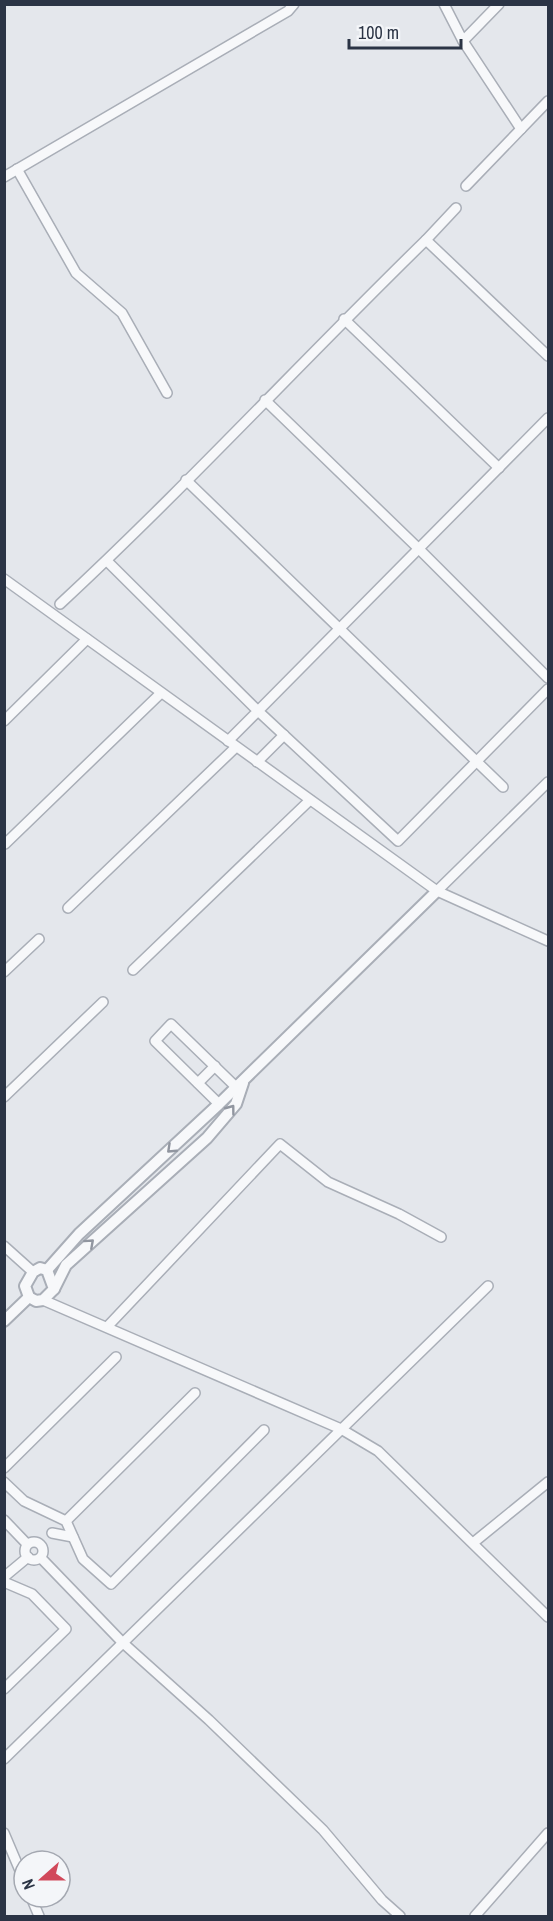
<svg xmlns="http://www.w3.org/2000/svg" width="553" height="1921" font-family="'Archivo Narrow',sans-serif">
  <rect width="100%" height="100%" fill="#e4e7ec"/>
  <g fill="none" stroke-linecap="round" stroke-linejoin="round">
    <defs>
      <g id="minor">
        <polyline points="444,4 463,41 521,129"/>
        <polyline points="463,41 499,4"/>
        <polyline points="17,169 76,273 122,313 167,393"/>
        <polyline points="4,177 288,11 294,4"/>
        <polyline points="466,186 548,101"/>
        <polyline points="426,240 456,208"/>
        <polyline points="344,319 499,468"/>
        <polyline points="265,400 419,549 548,678"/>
        <polyline points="548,418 258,711 398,841 548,689"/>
        <polyline points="186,480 503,787"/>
        <polyline points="107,561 258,711 228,741"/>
        <polyline points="4,579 437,891 548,941"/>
        <path d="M60,604C186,487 303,360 426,240L548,356"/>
        <polyline points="4,721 87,639"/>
        <polyline points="257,762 284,735"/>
        <polyline points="5,844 161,693"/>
        <polyline points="437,891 548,782"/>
        <polyline points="68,908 236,747"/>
        <polyline points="133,970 310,800"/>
        <polyline points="4,972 39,939"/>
        <polyline points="198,1083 215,1066"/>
        <polyline points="4,1097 103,1002"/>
        <polyline points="219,1104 155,1041 171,1024 236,1087"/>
        <polyline points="4,1246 33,1272"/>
        <polyline points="43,1300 341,1429 378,1451 548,1617"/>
        <polyline points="107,1327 280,1144 328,1182 399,1214 441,1237"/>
        <polyline points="4,1468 116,1357"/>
        <polyline points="4,1482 24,1501 66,1521 83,1559 111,1584 264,1430"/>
        <polyline points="4,1520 27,1544"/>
        <polyline points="66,1521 195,1393"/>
        <polyline points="52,1533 73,1537"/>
        <circle cx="34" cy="1551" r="9"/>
        <polyline points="473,1543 548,1482"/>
        <polyline points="41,1558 122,1642 209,1720 323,1830 382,1900 400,1916"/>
        <polyline points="4,1577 28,1557"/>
        <polyline points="4,1582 32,1594 66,1629 4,1689"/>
        <polyline points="4,1759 488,1286"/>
        <polyline points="4,1833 24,1880"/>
        <polyline points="31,1897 39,1916"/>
        <polyline points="475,1916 548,1833"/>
      </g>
      <g id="tertiary">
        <polygon points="40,1268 47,1270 54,1289 43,1300 36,1301 29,1297 25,1286 33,1272"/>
        <polyline points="47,1270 79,1234 219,1104 437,891"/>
        <polyline points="54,1289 66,1265 207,1138 236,1104 243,1083"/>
        <polyline points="4,1321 29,1297"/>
      </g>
    </defs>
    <use href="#minor" stroke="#a9aeb7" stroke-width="12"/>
    <use href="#tertiary" stroke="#a9aeb7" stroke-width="14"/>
    <use href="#minor" stroke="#f7f8fa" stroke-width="9"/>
    <use href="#tertiary" stroke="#f7f8fa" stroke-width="10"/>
  </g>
  <defs><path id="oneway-chevron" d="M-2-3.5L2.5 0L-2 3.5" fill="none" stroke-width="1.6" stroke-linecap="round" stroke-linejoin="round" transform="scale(1.5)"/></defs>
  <g stroke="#9196a0">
    <use href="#oneway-chevron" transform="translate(231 1109) rotate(-53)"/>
    <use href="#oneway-chevron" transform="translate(171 1149) rotate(137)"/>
    <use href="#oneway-chevron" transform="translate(90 1243) rotate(-42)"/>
  </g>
  <rect width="553" height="1921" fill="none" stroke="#2b3445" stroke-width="12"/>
  <g transform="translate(42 1879) rotate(249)"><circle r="28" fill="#f4f6f9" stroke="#a4a8b1" stroke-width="1.5"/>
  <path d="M0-4.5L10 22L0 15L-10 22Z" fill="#d1495b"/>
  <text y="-9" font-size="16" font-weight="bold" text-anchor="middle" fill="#2b3445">N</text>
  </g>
  <path d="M349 39v9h112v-9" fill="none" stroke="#2b3445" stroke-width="3"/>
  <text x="358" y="39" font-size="18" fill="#2b3445" stroke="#f4f6f9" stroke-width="4.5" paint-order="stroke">100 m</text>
</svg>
